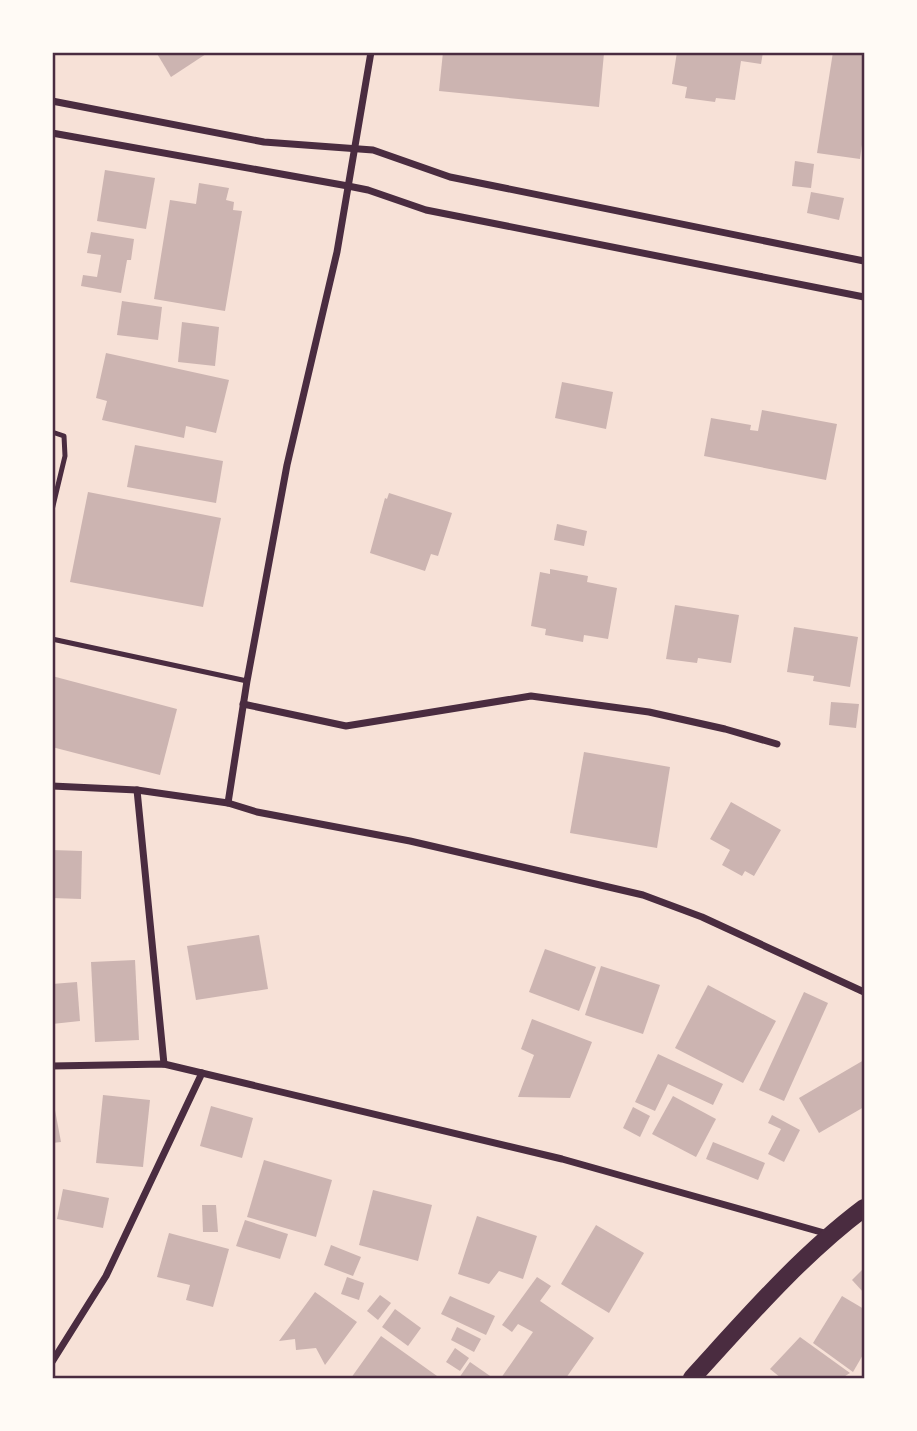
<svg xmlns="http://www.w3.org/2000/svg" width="917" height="1431" font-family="Jost,sans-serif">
  <rect width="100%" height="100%" fill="#f7e1d7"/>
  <g fill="#ccb4b1">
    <polygon points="156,52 209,52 171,77"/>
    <polygon points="443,52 604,53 599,107 439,91"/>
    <polygon points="677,52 763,52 761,64 741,61 735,100 716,98 715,102 685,98 687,87 672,84"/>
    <polygon points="833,52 864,52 864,130 860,159 817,153"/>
    <polygon points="795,161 814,164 811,188 792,186"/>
    <polygon points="105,170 155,178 146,229 97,221"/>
    <polygon points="199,183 229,188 226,200 234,202 233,210 242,211 225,311 154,299 170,200 196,204"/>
    <polygon points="811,192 844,198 839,220 807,213"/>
    <polygon points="91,232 134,239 131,260 127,260 121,293 81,286 83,275 97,277 101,255 87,253"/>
    <polygon points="122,301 162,307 158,340 117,335"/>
    <polygon points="182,322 219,327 215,366 178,362"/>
    <polygon points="106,353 229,380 216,433 186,426 184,438 102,420 107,401 96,398"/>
    <polygon points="562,382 613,392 606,429 555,418"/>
    <polygon points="762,410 837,424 826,480 704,456 711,418 751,425 750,430 758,431"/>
    <polygon points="135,445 223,461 216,503 127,487"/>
    <polygon points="88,492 221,518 203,607 70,582"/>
    <polygon points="389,493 452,513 438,556 431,554 425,571 370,553 385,498 387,499"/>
    <polygon points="557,524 587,531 584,546 554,540"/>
    <polygon points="550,569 588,576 587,582 617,588 608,639 584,635 583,642 545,635 546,629 531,626 540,572 550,574"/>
    <polygon points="675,605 739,615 731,663 698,658 697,663 666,659"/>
    <polygon points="794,627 858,637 850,687 813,681 814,676 787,672"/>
    <polygon points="52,676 177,709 160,775 52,747"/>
    <polygon points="831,702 859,704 856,728 829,725"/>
    <polygon points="584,752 670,767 657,848 570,833"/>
    <polygon points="731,802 781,830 754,876 745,871 742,876 722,865 730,850 710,839"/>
    <polygon points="52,850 82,851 81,899 52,898"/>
    <polygon points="259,935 268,989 196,1000 187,946"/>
    <polygon points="545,949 596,967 579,1011 529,992"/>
    <polygon points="135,960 139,1040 95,1042 91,962"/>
    <polygon points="601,966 660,985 643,1034 585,1015"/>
    <polygon points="77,982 80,1021 52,1024 52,984"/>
    <polygon points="708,985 776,1021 743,1083 675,1048"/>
    <polygon points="804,992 828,1003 784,1101 759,1090"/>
    <polygon points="532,1019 592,1042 570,1098 518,1097 534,1055 521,1049"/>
    <polygon points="658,1054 723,1084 713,1105 668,1084 655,1111 635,1102"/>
    <polygon points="864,1060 864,1107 819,1133 799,1098"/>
    <polygon points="52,1094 61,1142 52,1143"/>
    <polygon points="103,1095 150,1100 143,1167 96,1163"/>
    <polygon points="673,1096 716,1119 696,1157 652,1134"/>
    <polygon points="211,1106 253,1118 242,1158 200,1146"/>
    <polygon points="633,1107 650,1116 640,1137 623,1128"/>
    <polygon points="772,1115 800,1130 784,1162 768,1154 781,1129 768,1123"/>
    <polygon points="713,1142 765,1163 758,1180 706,1159"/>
    <polygon points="264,1160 332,1180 316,1237 247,1217"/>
    <polygon points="63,1189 109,1198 103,1228 57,1219"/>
    <polygon points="373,1190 432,1205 418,1261 359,1245"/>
    <polygon points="202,1205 216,1205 218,1232 203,1232"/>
    <polygon points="477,1216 537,1236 523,1279 499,1271 489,1284 458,1274"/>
    <polygon points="245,1220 288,1234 280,1259 236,1246"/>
    <polygon points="596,1225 644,1253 609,1313 561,1284"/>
    <polygon points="169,1233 229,1249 213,1307 186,1300 190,1285 157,1277"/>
    <polygon points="331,1245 361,1257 353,1276 324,1265"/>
    <polygon points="864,1268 864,1293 852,1280"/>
    <polygon points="347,1277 364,1283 359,1300 341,1294"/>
    <polygon points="537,1277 551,1286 540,1301 594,1338 566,1378 501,1378 533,1332 518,1324 512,1332 502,1325"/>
    <polygon points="315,1292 357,1322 325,1365 316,1348 296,1350 295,1339 279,1341"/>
    <polygon points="380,1295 391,1303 378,1320 367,1311"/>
    <polygon points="450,1296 495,1316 486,1335 441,1314"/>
    <polygon points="842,1296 864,1309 864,1353 853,1372 813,1343"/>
    <polygon points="395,1309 421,1328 408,1346 382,1327"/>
    <polygon points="457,1327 481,1339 474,1352 451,1340"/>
    <polygon points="381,1336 437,1376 435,1378 351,1378"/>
    <polygon points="800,1337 850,1373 842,1378 781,1378 770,1369"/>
    <polygon points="455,1348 469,1358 460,1371 446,1362"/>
    <polygon points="470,1362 493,1378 459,1378"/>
  </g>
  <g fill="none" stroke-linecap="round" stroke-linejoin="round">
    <g stroke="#4a2c40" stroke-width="5">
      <polyline points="52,432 64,436 65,456 52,510"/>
      <polyline points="52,639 247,681"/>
    </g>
    <g stroke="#4a2c40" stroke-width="7">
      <polyline points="52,101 264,142 373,150 450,177 864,261"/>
      <polyline points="52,133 348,186 368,190 426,210 864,297"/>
      <polyline points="243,704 346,726 531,696 649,712 725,729 777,744"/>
      <polyline points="52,786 137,790 228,803 257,812 410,841 643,895 702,917 864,992"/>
      <polyline points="137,790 164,1064"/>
      <polyline points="228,803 247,681 287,465 337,252 371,52"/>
      <polyline points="52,1066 164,1064 562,1159 828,1234"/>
      <polyline points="52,1362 106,1276 202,1073"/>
    </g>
    <path stroke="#4a2c40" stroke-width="18" d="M692,1378C746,1319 800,1256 864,1208"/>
  </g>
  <rect width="917" height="1431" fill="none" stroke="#fffaf5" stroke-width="108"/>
  <rect x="54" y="54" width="809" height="1323" fill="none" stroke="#4a2c40" stroke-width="2.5"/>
</svg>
